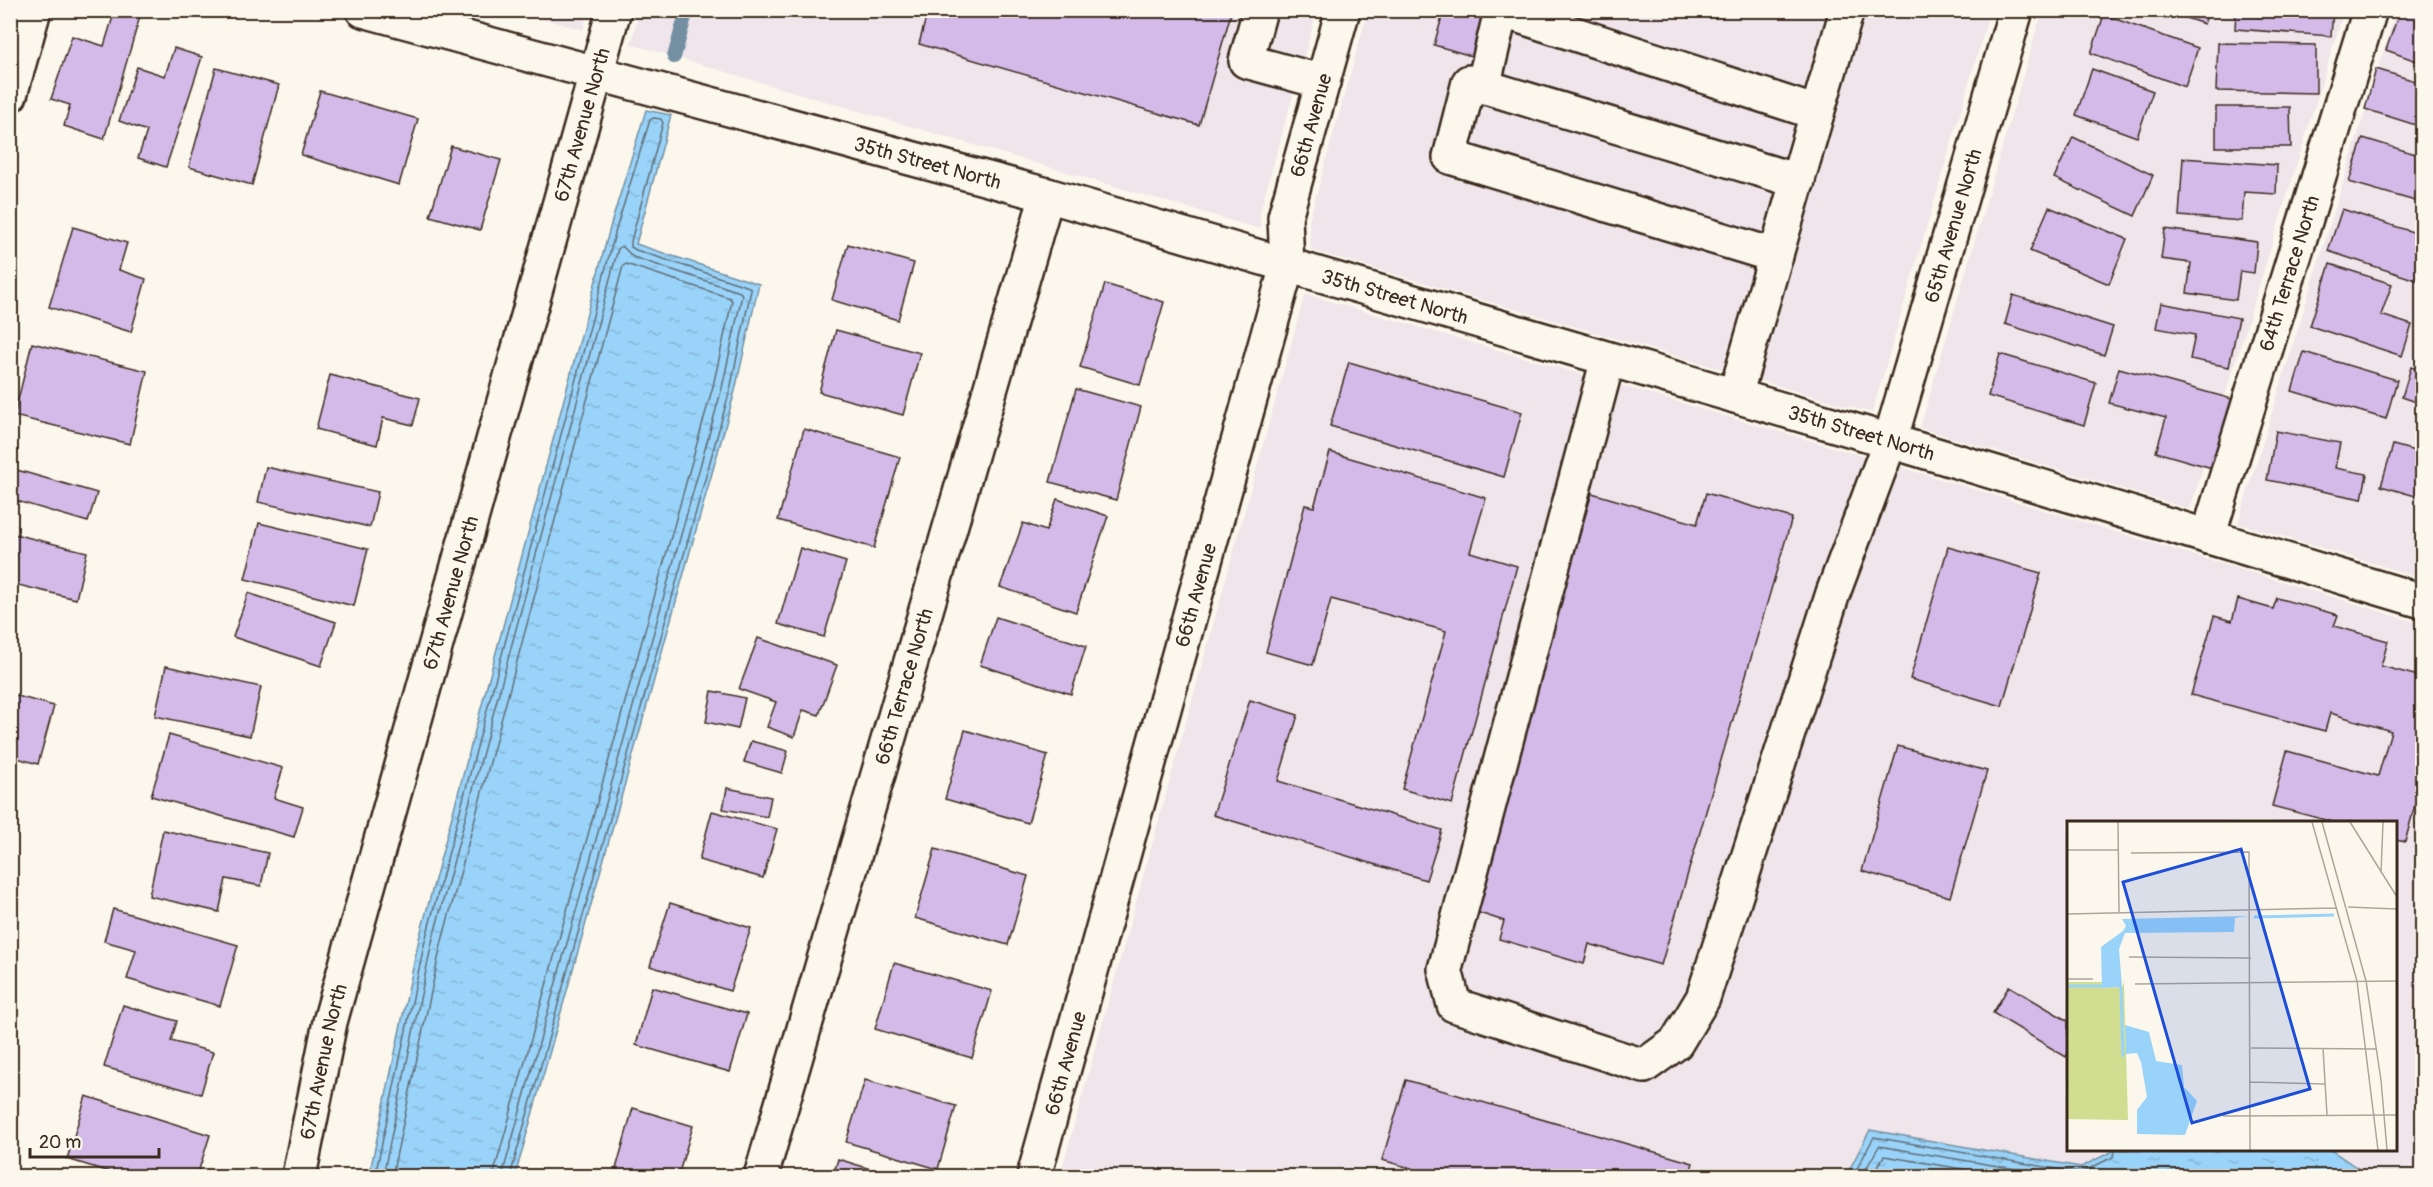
<svg xmlns="http://www.w3.org/2000/svg" width="2433" height="1187" font-family="Pangolin,sans-serif">
  <defs>
    <pattern id="water-ripples" width="26" height="14" patternUnits="userSpaceOnUse" patternTransform="scale(1.5)"><rect width="26" height="14" fill="#99d3f9"/><path d="M2 4q2-2 4 0t4 0M15 11q2-2 4 0t4 0" fill="none" stroke="#85b5d5"/></pattern>
  </defs>
  <rect width="100%" height="100%" fill="#fbf7ec"/>
  <filter id="ink" filterUnits="userSpaceOnUse"><feTurbulence type="fractalNoise" baseFrequency=".0167" numOctaves="2"/><feDisplacementMap in="SourceGraphic" scale="12" xChannelSelector="R" yChannelSelector="G"/><feConvolveMatrix kernelMatrix="1 2 1 2 8 2 1 2 1" color-interpolation-filters="sRGB"/></filter>
  <g filter="url(#ink)">
    <g fill="#efe5eb">
      <polygon points="640,10 1317,11 1260,211 1260,229 631,44"/>
      <polygon points="515,11 588,11 583,30"/>
      <polygon points="1368,11 1990,11 1872,413 1311,250 1309,221"/>
      <polygon points="2042,11 2344,11 2190,509 1920,428"/>
      <polygon points="2396,11 2422,11 2422,578 2238,523"/>
      <polygon points="1305,294 1884,462 2422,624 2422,887 2420,896 2422,897 2422,1176 2369,1176 2331,1150 2396,1150 2396,822 2068,822 2068,1150 2115,1150 2081,1167 1870,1130 1846,1176 1060,1176"/>
    </g>
    <g fill="url(#water-ripples)" stroke="#738fa1" stroke-width="1.5">
      <polygon points="646,110 671,115 636,244 759,284 735,391 515,1176 369,1176 419,939 611,224"/>
      <polygon points="1870,1130 2081,1167 2115,1150 2331,1150 2369,1176 1846,1176"/>
    </g>
    <g fill="none" stroke-linecap="round" stroke-linejoin="round">
      <g stroke="#616e76" stroke-width="1.5">
        <polyline points="375,1176 425,941 617,226 650,120 653,118 661,119 663,123 631,241 631,247 636,250 749,287 751,290 730,390 510,1176"/>
        <polyline points="383,1176 432,942 618,249 622,246 633,257 740,292 742,295 722,388 502,1176"/>
        <polyline points="392,1176 441,945 623,266 626,264 730,298 732,301 713,386 493,1176"/>
        <polyline points="1853,1176 1874,1137 2080,1173 2113,1157 2116,1150"/>
        <polyline points="1862,1176 1879,1146 2058,1176"/>
        <polyline points="1872,1176 1884,1156 2005,1176"/>
      </g>
      <polyline stroke="#738fa1" stroke-width="14" points="674,57 687,10"/>
    </g>
    <g fill="#d3bae9" stroke="#3b2a1e" stroke-width="1.5">
      <polygon points="115,10 141,13 104,139 64,126 70,105 51,99 72,36 104,46"/>
      <polygon points="928,10 1232,10 1199,125 919,44"/>
      <polygon points="1444,10 1488,10 1475,57 1434,45"/>
      <polygon points="2162,10 2209,10 2204,24"/>
      <polygon points="2236,10 2333,10 2331,36 2235,29"/>
      <polygon points="2400,10 2422,10 2422,63 2386,50"/>
      <polygon points="2104,15 2198,48 2185,87 2091,53"/>
      <polygon points="2218,43 2316,45 2316,93 2216,91"/>
      <polygon points="174,48 202,57 166,167 138,158 147,131 119,121 137,67 165,76"/>
      <polygon points="216,68 279,85 252,185 189,167"/>
      <polygon points="2092,69 2153,91 2137,137 2076,115"/>
      <polygon points="2376,69 2422,83 2422,127 2365,109"/>
      <polygon points="320,91 418,119 399,185 301,155"/>
      <polygon points="2216,107 2290,107 2291,147 2216,147"/>
      <polygon points="2073,137 2153,175 2135,216 2054,178"/>
      <polygon points="2363,138 2422,156 2422,203 2349,182"/>
      <polygon points="451,146 501,160 480,230 430,216"/>
      <polygon points="2183,158 2277,165 2276,194 2244,192 2242,221 2179,216"/>
      <polygon points="2049,207 2127,239 2109,284 2030,251"/>
      <polygon points="2342,209 2422,235 2422,282 2328,251"/>
      <polygon points="73,227 127,243 119,270 146,279 131,332 49,307"/>
      <polygon points="2165,229 2257,242 2254,273 2240,271 2236,300 2187,293 2191,263 2161,259"/>
      <polygon points="848,244 914,263 898,320 832,300"/>
      <polygon points="2330,264 2392,284 2381,315 2412,325 2402,356 2310,326"/>
      <polygon points="1105,284 1164,302 1140,385 1080,367"/>
      <polygon points="2013,295 2113,327 2104,355 2005,324"/>
      <polygon points="2161,303 2239,318 2229,367 2190,359 2195,335 2156,328"/>
      <polygon points="836,330 920,353 903,415 819,392"/>
      <polygon points="32,343 147,371 130,444 14,416"/>
      <polygon points="2304,352 2397,380 2386,419 2292,391"/>
      <polygon points="2000,354 2096,383 2084,425 1988,396"/>
      <polygon points="1349,362 1522,412 1504,477 1330,426"/>
      <polygon points="2411,367 2422,371 2422,404 2402,397"/>
      <polygon points="2119,368 2232,399 2212,468 2156,452 2166,418 2109,403"/>
      <polygon points="330,375 420,398 413,425 383,418 377,445 316,429"/>
      <polygon points="1076,389 1141,407 1116,500 1050,482"/>
      <polygon points="804,429 900,457 874,548 778,520"/>
      <polygon points="2276,431 2340,443 2335,468 2367,474 2362,499 2267,480"/>
      <polygon points="2393,445 2422,453 2422,498 2381,486"/>
      <polygon points="1330,452 1486,498 1470,552 1517,566 1452,804 1402,789 1446,631 1331,599 1313,665 1266,652 1305,505 1314,507"/>
      <polygon points="266,467 378,492 370,527 258,502"/>
      <polygon points="10,468 97,493 88,522 10,499"/>
      <polygon points="1592,493 1697,524 1706,493 1792,518 1661,965 1589,944 1584,964 1499,939 1504,921 1470,910"/>
      <polygon points="1057,499 1108,516 1076,612 1000,587 1023,523 1046,531"/>
      <polygon points="259,523 368,549 354,606 245,579"/>
      <polygon points="10,533 87,552 76,599 10,583"/>
      <polygon points="1948,547 2041,573 2002,706 1910,679"/>
      <polygon points="800,548 846,562 824,637 778,624"/>
      <polygon points="248,593 336,622 321,666 233,637"/>
      <polygon points="2277,598 2338,615 2334,626 2388,641 2381,666 2422,677 2422,779 2405,842 2396,840 2396,822 2333,822 2272,806 2287,751 2378,776 2391,731 2330,713 2325,731 2191,695 2214,616 2232,621 2238,599 2273,609"/>
      <polygon points="996,617 1086,646 1071,694 980,665"/>
      <polygon points="758,638 837,665 819,715 803,710 794,737 767,727 776,702 739,689"/>
      <polygon points="166,666 261,687 250,736 155,716"/>
      <polygon points="712,691 745,698 738,729 706,722"/>
      <polygon points="10,694 54,706 38,764 10,756"/>
      <polygon points="1250,700 1298,715 1278,781 1442,830 1426,880 1213,815"/>
      <polygon points="965,730 1048,755 1028,823 945,799"/>
      <polygon points="169,735 283,768 274,798 303,807 294,837 151,796"/>
      <polygon points="751,741 788,751 782,773 744,762"/>
      <polygon points="1898,746 1987,771 1950,897 1862,871"/>
      <polygon points="727,788 771,797 767,817 723,809"/>
      <polygon points="712,811 777,829 763,878 699,860"/>
      <polygon points="163,830 268,853 261,886 226,879 219,912 149,896"/>
      <polygon points="935,849 1028,876 1008,945 915,918"/>
      <polygon points="670,903 751,928 730,991 650,966"/>
      <polygon points="113,909 238,945 220,1006 127,979 136,950 104,941"/>
      <polygon points="894,963 992,991 972,1058 875,1029"/>
      <polygon points="2009,986 2068,1021 2068,1053 2066,1057 1993,1013"/>
      <polygon points="652,987 747,1014 730,1072 636,1045"/>
      <polygon points="123,1005 177,1021 171,1041 213,1052 201,1094 104,1067"/>
      <polygon points="865,1080 956,1106 938,1169 846,1142"/>
      <polygon points="1406,1080 1693,1163 1689,1176 1438,1176 1382,1160"/>
      <polygon points="86,1096 210,1135 197,1176 123,1176 67,1159"/>
      <polygon points="633,1108 693,1126 678,1176 614,1176"/>
      <polygon points="838,1159 887,1174 887,1176 833,1176"/>
    </g>
    <g fill="none" stroke-linecap="round" stroke-linejoin="round">
      <defs>
        <g id="minor">
          <path id="s1" d="M363,10L1047,195L1890,441L2422,601"/>
          <polyline points="1260,10 1246,61 1323,82"/>
          <polyline points="1501,10 1817,113"/>
          <polyline points="1483,87 1501,11"/>
          <polyline points="10,95 34,10"/>
          <polyline points="1776,256 1450,157 1469,82 1798,181"/>
          <path id="s2" d="M1608,359L1445,969L1454,1005L1644,1066L1676,1043L1703,998L1833,593L1890,441L2016,10"/>
          <polyline points="1735,396 1847,10"/>
          <path id="s3" d="M2208,537L2370,10"/>
          <path id="s4" d="M299,1176L330,1022L614,10"/>
          <path id="s5" d="M761,1176L1047,195"/>
          <path id="s6" d="M1034,1176L1287,266L1285,217L1343,10"/>
        </g>
      </defs>
      <use href="#minor" stroke="#3b2a1e" stroke-width="38"/>
      <use href="#minor" stroke="#fbf7ec" stroke-width="33"/>
    </g>
  </g>
  <g text-anchor="middle" stroke-width="5" stroke-linejoin="round" paint-order="stroke">
    <g font-size="20" fill="#3b2a1e" stroke="#fbf7ec">
      <text dy="7" stroke="none"><textPath href="#s4" startOffset="1089">67th Avenue North</textPath></text>
      <text dy="7" stroke="none"><textPath href="#s6" startOffset="1089">66th Avenue</textPath></text>
      <text dy="7" stroke="none"><textPath href="#s1" startOffset="585">35th Street North</textPath></text>
      <text dy="7" stroke="none"><textPath href="#s2" startOffset="1772">65th Avenue North</textPath></text>
      <text dy="7" stroke="none"><textPath href="#s3" startOffset="276">64th Terrace North</textPath></text>
      <text dy="7" stroke="none"><textPath href="#s1" startOffset="1071">35th Street North</textPath></text>
      <text dy="7" stroke="none"><textPath href="#s1" startOffset="1557">35th Street North</textPath></text>
      <text dy="7" stroke="none"><textPath href="#s4" startOffset="603">67th Avenue North</textPath></text>
      <text dy="7" stroke="none"><textPath href="#s6" startOffset="603">66th Avenue</textPath></text>
      <text dy="7" stroke="none"><textPath href="#s5" startOffset="510">66th Terrace North</textPath></text>
      <text dy="7" stroke="none"><textPath href="#s4" startOffset="117">67th Avenue North</textPath></text>
      <text dy="7" stroke="none"><textPath href="#s6" startOffset="117">66th Avenue</textPath></text>
    </g>
  </g>
  <g transform="translate(2067 821)">
    <rect width="330" height="330" fill="#fbf7ec"/>
    <path d="M0,161H35V167L55,166L57,161L61,299L0,298Z" fill="#d1dd90"/>
    <path d="M181,95L168,97L167,111L58,112L52,128L55,166L35,167L34,126L56,110L59,105L55,98ZM58,204L82,211L89,240L115,244L117,266L130,280L118,314L70,313V289L80,276L74,241L70,232L59,233Z" fill="#99d3f9"/>
    <path fill="none" stroke="#99d3f9" stroke-width="3" d="M187,96L267,94M0,165H35M54,166L56,236"/>
    <path fill="none" stroke="#aea59a" stroke-width="1.5" d="M51,1L52,91M245,1L290,160L311,329M255,1L299,160L314,259L320,329M283,1L330,76M0,29H51M64,32L182,31L183,329M314,52L316,1M281,86L330,88M0,93L269,87M62,136L184,137M0,158H26M68,163L330,160M184,227L310,228M256,227L260,294M183,261L258,263M156,295L330,294"/>
    <path fill="#1d4ed8" fill-opacity="0.15" stroke="#1d4ed8" stroke-width="3" d="M174,28L243,268L125,302L56,61Z"/>
    <rect width="330" height="330" fill="none" stroke="#3b2a1e" stroke-width="3"/>
  </g>
  <rect width="2433" height="1187" fill="none" stroke="#fbf7ec" stroke-width="36"/>
  <rect x="18" y="18" width="2397" height="1151" fill="none" stroke="#3b2a1e" stroke-width="2" filter="url(#ink)"/>
  <path d="M30 1148v9h129v-9" fill="none" stroke="#3b2a1e" stroke-width="3"/>
  <text x="39" y="1148" font-size="18" fill="#3b2a1e" stroke="#fbf7ec" stroke-width="4.5" paint-order="stroke">20 m</text>
</svg>
